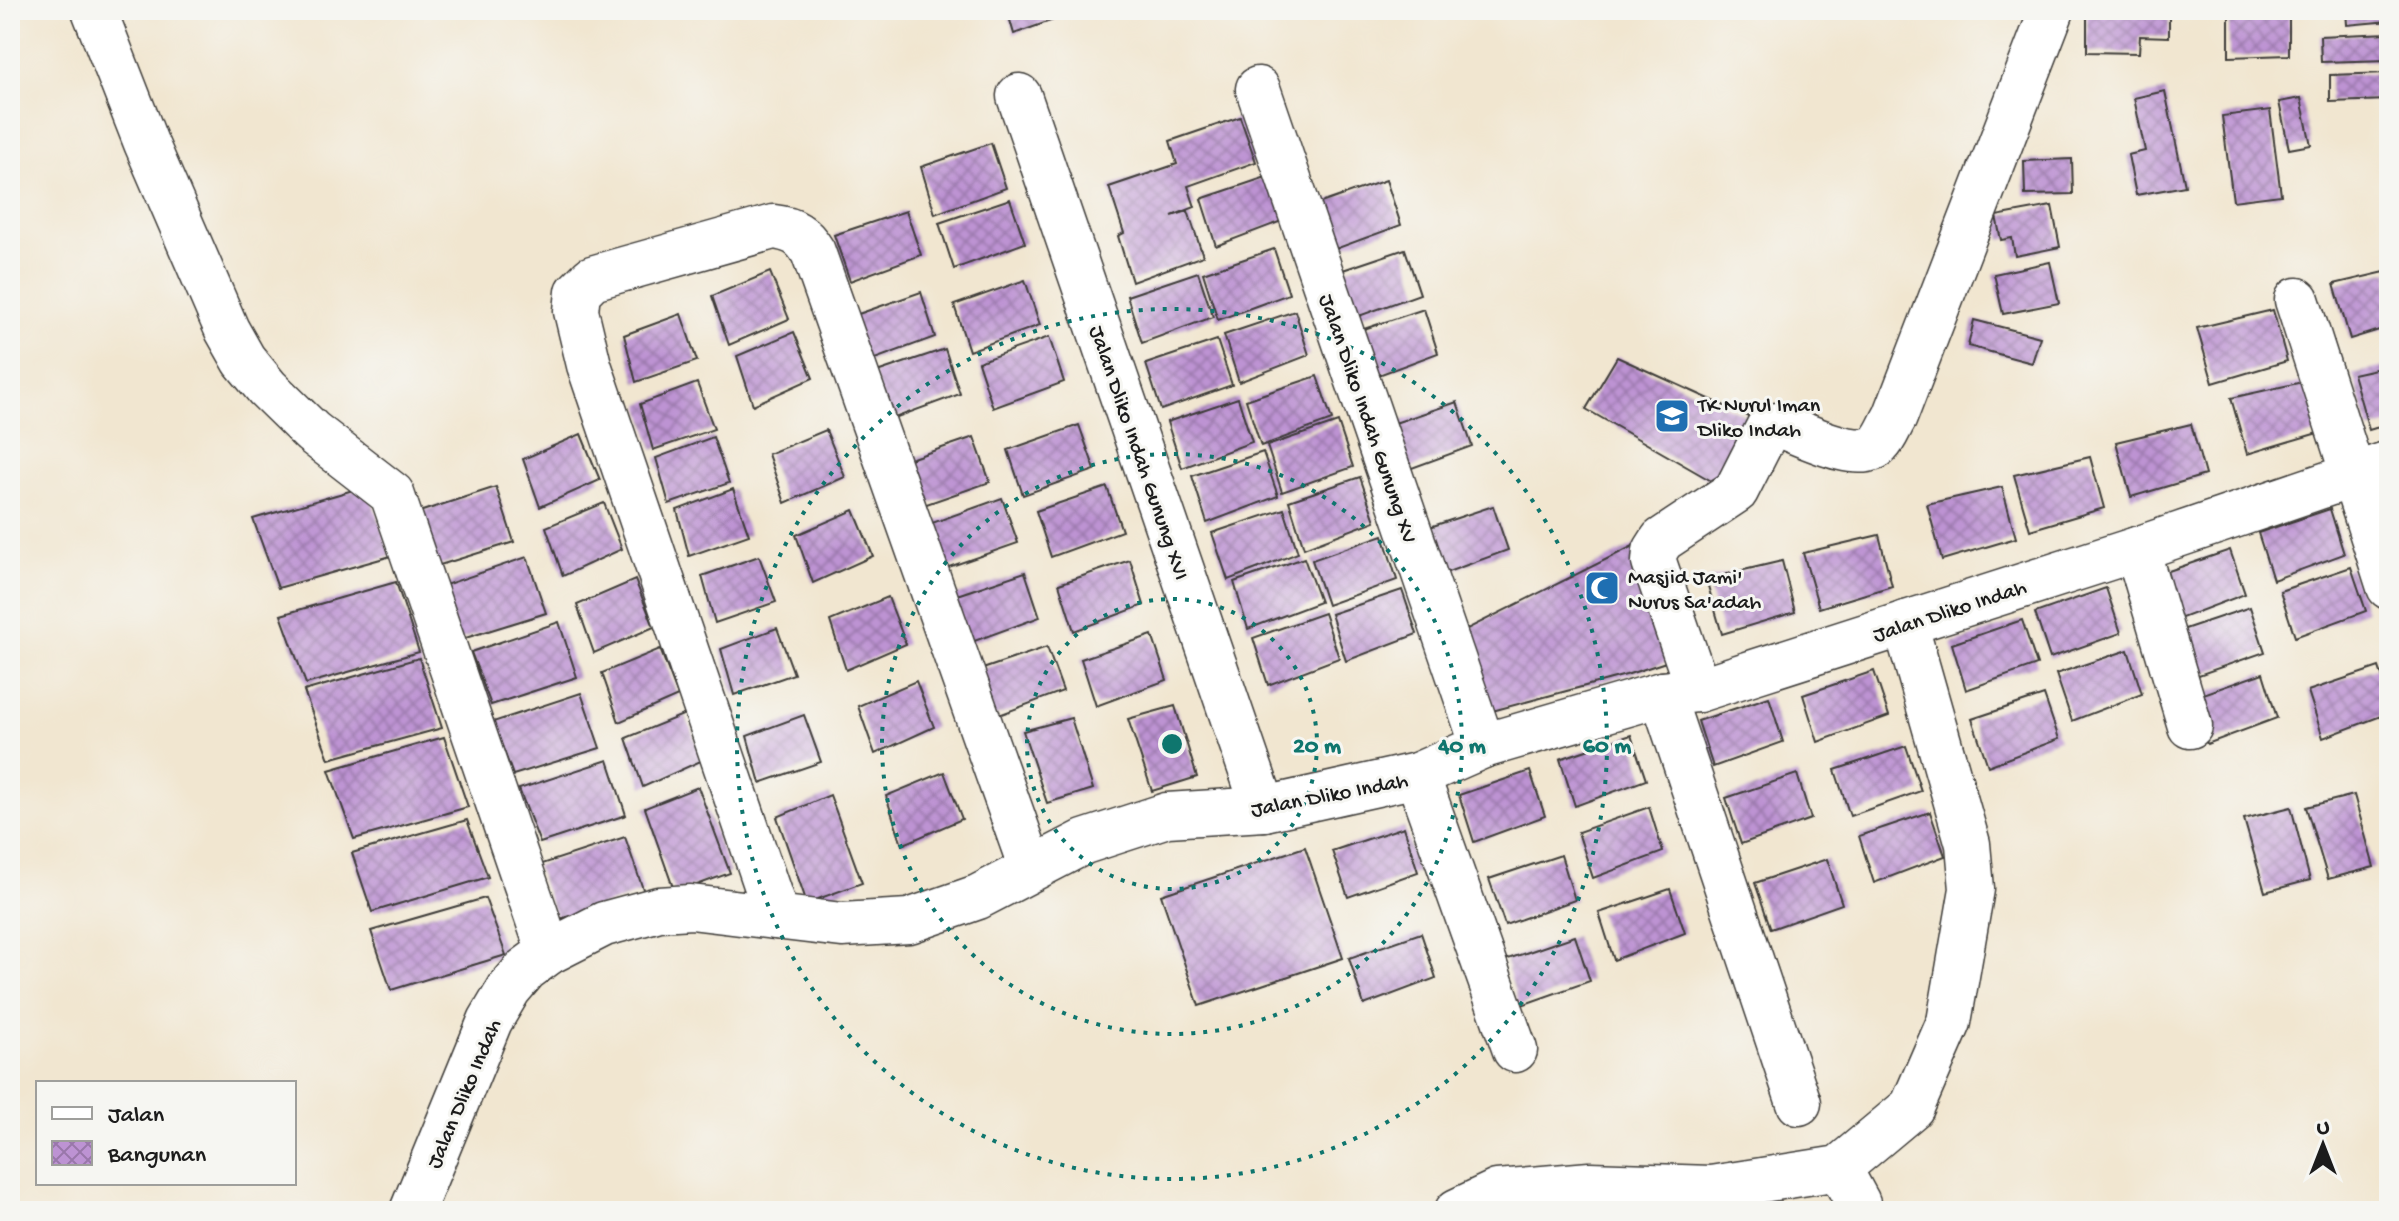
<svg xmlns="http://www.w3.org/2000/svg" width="2399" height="1221" font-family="'Gochi Hand',sans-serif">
  <defs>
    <pattern id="building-cross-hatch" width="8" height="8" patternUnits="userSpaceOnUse" patternTransform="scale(2)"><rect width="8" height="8" fill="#bd93d3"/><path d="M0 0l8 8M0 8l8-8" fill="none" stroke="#97a"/></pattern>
  </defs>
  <rect width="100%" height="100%" fill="#f6f6f2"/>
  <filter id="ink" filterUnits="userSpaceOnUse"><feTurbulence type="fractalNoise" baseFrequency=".0125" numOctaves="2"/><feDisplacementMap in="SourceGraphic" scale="16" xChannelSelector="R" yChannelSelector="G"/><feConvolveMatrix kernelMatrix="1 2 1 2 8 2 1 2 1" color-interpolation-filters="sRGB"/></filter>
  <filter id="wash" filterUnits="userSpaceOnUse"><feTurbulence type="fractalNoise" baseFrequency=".006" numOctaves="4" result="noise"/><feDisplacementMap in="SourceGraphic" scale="32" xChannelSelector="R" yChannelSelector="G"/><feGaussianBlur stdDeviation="1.8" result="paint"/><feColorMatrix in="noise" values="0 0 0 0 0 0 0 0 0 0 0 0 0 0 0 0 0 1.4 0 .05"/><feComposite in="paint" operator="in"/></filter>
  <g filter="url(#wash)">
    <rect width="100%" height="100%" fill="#f1e6d0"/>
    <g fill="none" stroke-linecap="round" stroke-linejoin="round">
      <polyline stroke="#69c5e6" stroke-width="14" points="1684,1211 1722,1211"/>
    </g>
    <g id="blocks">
      <g fill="url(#building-cross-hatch)">
        <polygon points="1007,10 1081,10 1014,34"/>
        <polygon points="2087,10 2169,10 2169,37 2140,36 2139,53 2087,52"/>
        <polygon points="2229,10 2289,10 2289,55 2229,57"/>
        <polygon points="2346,10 2389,10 2389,21 2347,25"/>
        <polygon points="2389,33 2389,60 2321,62 2320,36"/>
        <polygon points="2389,73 2389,100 2330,102 2330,75"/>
        <polygon points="2165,91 2185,186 2136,195 2128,155 2145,151 2134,98"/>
        <polygon points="2301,98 2311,145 2289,149 2279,102"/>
        <polygon points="2270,110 2281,195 2233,201 2222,116"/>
        <polygon points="1240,117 1256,162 1188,186 1195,207 1172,216 1188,211 1203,256 1132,282 1118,236 1124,233 1109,187 1177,164 1170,141"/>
        <polygon points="991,143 1006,188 935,214 921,167"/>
        <polygon points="2072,159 2073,194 2025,195 2024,161"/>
        <polygon points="1272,175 1287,219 1216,246 1201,199"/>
        <polygon points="1386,180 1401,225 1330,251 1315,205"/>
        <polygon points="1010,199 1025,243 954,269 939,223"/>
        <polygon points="2052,206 2060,247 2015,256 2012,238 2001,240 1996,216"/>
        <polygon points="906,211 921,255 850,281 834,235"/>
        <polygon points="1274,249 1289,294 1218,320 1203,273"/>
        <polygon points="1405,249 1420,294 1348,320 1334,273"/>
        <polygon points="2050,262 2059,303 2003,314 1994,274"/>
        <polygon points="2389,271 2389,327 2350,339 2334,284"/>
        <polygon points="770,272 789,319 729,345 712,296"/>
        <polygon points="1198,272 1213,317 1142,343 1127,296"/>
        <polygon points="1025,280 1040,325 969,351 954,305"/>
        <polygon points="921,292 935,337 864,363 850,317"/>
        <polygon points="1424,309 1438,353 1368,379 1352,333"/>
        <polygon points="2273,310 2287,361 2213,383 2197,328"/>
        <polygon points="1295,311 1309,355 1239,382 1224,335"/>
        <polygon points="681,314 697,361 636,382 624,335"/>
        <polygon points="1974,320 2040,337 2032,363 1968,346"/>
        <polygon points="794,332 813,378 753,405 737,356"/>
        <polygon points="1049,337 1064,382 993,408 978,362"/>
        <polygon points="1217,340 1232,385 1161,410 1146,364"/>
        <polygon points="945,349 960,394 889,420 874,373"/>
        <polygon points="1617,357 1760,422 1722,487 1586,409"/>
        <polygon points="2389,366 2389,424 2369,430 2353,374"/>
        <polygon points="1317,376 1332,420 1261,446 1246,400"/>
        <polygon points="2307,381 2321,432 2247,454 2231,398"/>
        <polygon points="697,383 714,429 653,450 640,404"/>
        <polygon points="1238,398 1252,442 1182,468 1167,422"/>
        <polygon points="1457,402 1472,446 1401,472 1386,426"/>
        <polygon points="1338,422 1353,467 1282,492 1267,446"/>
        <polygon points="2191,424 2205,475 2131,497 2116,442"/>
        <polygon points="1079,425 1095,470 1023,495 1008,450"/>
        <polygon points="826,430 845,477 785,503 768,454"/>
        <polygon points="581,434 600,480 540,507 523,459"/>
        <polygon points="713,437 729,483 669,504 656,458"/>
        <polygon points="974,437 990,482 918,507 904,461"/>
        <polygon points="1263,452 1278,496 1207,523 1192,476"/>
        <polygon points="2090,457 2104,508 2030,530 2014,475"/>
        <polygon points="1360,477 1375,521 1304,548 1289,501"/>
        <polygon points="367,486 391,556 278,588 253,519"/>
        <polygon points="496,487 514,542 427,569 407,516"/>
        <polygon points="1107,487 1122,531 1051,557 1036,511"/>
        <polygon points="2002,487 2016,538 1942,560 1927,504"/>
        <polygon points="733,489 749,535 689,556 677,510"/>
        <polygon points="1002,498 1018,543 946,568 932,523"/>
        <polygon points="604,503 622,549 563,576 546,527"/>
        <polygon points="1493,506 1508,550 1437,576 1421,530"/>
        <polygon points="1284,509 1298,553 1228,580 1212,533"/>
        <polygon points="2330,509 2344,554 2273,580 2258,533"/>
        <polygon points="854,510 873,556 813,583 796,535"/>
        <polygon points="1383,535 1397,580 1327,605 1312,560"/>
        <polygon points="1879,535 1892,586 1819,608 1803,553"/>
        <polygon points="1639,543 1678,658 1626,675 1481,714 1459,633"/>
        <polygon points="2230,550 2245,594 2174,621 2160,574"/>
        <polygon points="759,556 776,602 715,623 702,576"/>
        <polygon points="527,557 546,613 459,640 439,587"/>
        <polygon points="1304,558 1320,602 1248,629 1234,582"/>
        <polygon points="1130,560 1144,605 1074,631 1059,584"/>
        <polygon points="1782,561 1795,612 1722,634 1706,579"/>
        <polygon points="2351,567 2366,611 2295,637 2280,591"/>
        <polygon points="1025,572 1040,617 969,643 954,596"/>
        <polygon points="635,580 654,627 594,653 577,605"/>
        <polygon points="396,582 419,652 306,684 281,615"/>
        <polygon points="2106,588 2121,633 2050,658 2035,613"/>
        <polygon points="1402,590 1417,634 1346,661 1331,614"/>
        <polygon points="888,597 906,644 846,670 830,621"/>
        <polygon points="2250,607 2265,652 2193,677 2179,631"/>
        <polygon points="1324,613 1339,658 1268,685 1253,638"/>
        <polygon points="2022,620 2037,665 1966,690 1952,644"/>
        <polygon points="559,622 577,677 491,705 471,652"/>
        <polygon points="777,628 794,674 734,695 721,649"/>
        <polygon points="1152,635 1167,680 1096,706 1081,659"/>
        <polygon points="1047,647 1063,691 991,718 977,671"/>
        <polygon points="660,649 678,696 619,722 602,673"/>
        <polygon points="2128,650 2142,694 2072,721 2056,674"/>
        <polygon points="419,658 442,728 329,759 304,691"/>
        <polygon points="2379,667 2389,697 2389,713 2323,738 2308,691"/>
        <polygon points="1874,671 1889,716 1818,742 1803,695"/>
        <polygon points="2263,673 2277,718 2207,744 2192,698"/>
        <polygon points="916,681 934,727 875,754 858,706"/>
        <polygon points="581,693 600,748 513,775 493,722"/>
        <polygon points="2044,695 2059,739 1988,766 1972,719"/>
        <polygon points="1769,697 1783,742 1713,767 1698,721"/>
        <polygon points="1175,706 1197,777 1152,791 1128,719"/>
        <polygon points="685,714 703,760 643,787 626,738"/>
        <polygon points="804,715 821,762 760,783 747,736"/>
        <polygon points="1071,718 1093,789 1047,803 1023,731"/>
        <polygon points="1631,735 1646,780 1575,806 1560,759"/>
        <polygon points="444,737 468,807 354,839 329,770"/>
        <polygon points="1906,746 1921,791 1850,816 1835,770"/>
        <polygon points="608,760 626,815 540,843 519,789"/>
        <polygon points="1530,771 1545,816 1474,842 1459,795"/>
        <polygon points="944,772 962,819 902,845 886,796"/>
        <polygon points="1797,774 1811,819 1741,844 1726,798"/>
        <polygon points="698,787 730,873 675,893 645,808"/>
        <polygon points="830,795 862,883 807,903 777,817"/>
        <polygon points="2354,795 2374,867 2328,879 2306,807"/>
        <polygon points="1649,807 1663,852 1593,878 1578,832"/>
        <polygon points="2291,807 2310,880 2265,892 2244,819"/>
        <polygon points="1930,812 1945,856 1874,883 1859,836"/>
        <polygon points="467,820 488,877 372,912 352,853"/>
        <polygon points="1404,827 1418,872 1348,897 1332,851"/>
        <polygon points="625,837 644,892 557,920 536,866"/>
        <polygon points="1305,847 1343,958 1199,1006 1161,895"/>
        <polygon points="1561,855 1575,900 1505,925 1489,879"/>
        <polygon points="1827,859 1842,904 1771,929 1755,883"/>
        <polygon points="1670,889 1685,933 1614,960 1599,913"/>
        <polygon points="485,898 506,955 391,990 371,931"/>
        <polygon points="1421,933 1436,978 1364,1005 1349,958"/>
        <polygon points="1575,936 1590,981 1519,1006 1505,960"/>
      </g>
    </g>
  </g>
  <g filter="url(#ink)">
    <use href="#blocks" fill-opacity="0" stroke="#3c3a37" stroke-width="2"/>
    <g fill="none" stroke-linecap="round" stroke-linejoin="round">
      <defs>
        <g id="minor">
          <polyline points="94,10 146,143 227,330 244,360 267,388 312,432 392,494 549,952"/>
          <polyline points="1258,89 1483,746"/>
          <polyline points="1019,96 1264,809"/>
          <polyline points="2297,300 2389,587"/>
          <polyline points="2137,549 2190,726"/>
          <path d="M1698,690L1654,562L1655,551L1662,540L1736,491L1769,426L1779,425C1801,433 1860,464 1879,444C1886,437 1890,425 1895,417L2052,10"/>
          <polyline points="1662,694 1799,1103"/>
          <polyline points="1417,775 1515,1050"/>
          <path d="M777,917L589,365L576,311L578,292L592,278L773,227C793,229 803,235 813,252L1031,868"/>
          <polyline points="1839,1168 1858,1203 1858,1211"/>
          <polyline points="412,1211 490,1021 509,989 526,969 549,952 604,924 659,909 691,907 842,925 909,921 978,897 1084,842 1167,815 1264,809 1417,775 1483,746 1662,694 1698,690 2137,549 2389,463"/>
          <polyline points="1457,1211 1497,1192 1590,1184 1711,1188 1839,1168 1912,1107 1949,1022 1972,889 1968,844 1905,623"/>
        </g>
      </defs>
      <use href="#minor" stroke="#3c3a37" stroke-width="47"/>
      <use href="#minor" stroke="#fff" stroke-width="44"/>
    </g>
  </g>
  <g fill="none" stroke="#0f766e" stroke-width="4" stroke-dasharray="4 8">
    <circle cx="1172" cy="744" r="145"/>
    <circle cx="1172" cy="744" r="290"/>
    <circle cx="1172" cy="744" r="435"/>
  </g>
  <defs>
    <symbol id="school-square" viewBox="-11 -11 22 22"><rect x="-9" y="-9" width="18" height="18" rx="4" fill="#1f6fb2" stroke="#f6f6f2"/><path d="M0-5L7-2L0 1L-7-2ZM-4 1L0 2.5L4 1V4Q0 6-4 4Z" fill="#fff"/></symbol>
    <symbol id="mosque-square" viewBox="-11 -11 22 22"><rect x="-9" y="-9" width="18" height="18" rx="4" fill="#1f6fb2" stroke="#f6f6f2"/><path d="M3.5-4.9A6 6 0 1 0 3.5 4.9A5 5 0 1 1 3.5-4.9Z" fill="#fff"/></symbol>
  </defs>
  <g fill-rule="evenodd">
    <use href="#school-square" x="1652" y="396" width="40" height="40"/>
    <use href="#mosque-square" x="1582" y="568" width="40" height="40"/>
  </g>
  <g text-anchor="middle" stroke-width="6" stroke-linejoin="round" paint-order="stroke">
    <g font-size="22" fill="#1c1c1c" stroke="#f6f6f2" text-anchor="start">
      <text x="1698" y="411">TK Nurul Iman<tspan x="1698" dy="25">Dliko Indah</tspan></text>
      <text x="1628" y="583">Masjid Jami'<tspan x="1628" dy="25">Nurus Sa'adah</tspan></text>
    </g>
    <g font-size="22" fill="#1c1c1c" stroke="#f6f6f2">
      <text transform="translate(1370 418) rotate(71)" y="8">Jalan Dliko Indah Gunung XV</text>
      <text transform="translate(1141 452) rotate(71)" y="8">Jalan Dliko Indah Gunung XVI</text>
      <text transform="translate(1949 609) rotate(-18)" y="8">Jalan Dliko Indah</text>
      <text transform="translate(1329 793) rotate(-11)" y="8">Jalan Dliko Indah</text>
      <text transform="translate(462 1093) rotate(-67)" y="8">Jalan Dliko Indah</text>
    </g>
  </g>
  <circle cx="1172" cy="744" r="12" fill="#0f766e" stroke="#f6f6f2" stroke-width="4"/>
  <g font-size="24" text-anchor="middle" font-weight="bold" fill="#0f766e" stroke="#f6f6f2" stroke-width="6" stroke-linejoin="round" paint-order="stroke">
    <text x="1317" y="752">20 m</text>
    <text x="1462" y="752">40 m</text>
    <text x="1607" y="752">60 m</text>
  </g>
  <rect width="2399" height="1221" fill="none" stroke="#f6f6f2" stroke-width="40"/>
  <rect x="36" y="1081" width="260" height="104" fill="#f6f6f2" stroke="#9f9f9c" stroke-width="2"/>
  <rect x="52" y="1107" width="40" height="12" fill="#ffffff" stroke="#9f9f9c" stroke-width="2"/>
  <text x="108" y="1121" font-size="24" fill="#1c1c1c">Jalan</text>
  <rect x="52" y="1141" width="40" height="24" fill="url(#building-cross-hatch)" stroke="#9f9f9c" stroke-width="2"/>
  <text x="108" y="1161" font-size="24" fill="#1c1c1c">Bangunan</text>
  <g transform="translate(2323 1145)" stroke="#f6f6f2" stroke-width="6" paint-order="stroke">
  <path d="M0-6L14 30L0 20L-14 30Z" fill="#1c1c1c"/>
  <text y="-12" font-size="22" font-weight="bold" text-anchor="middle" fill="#1c1c1c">U</text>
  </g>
</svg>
